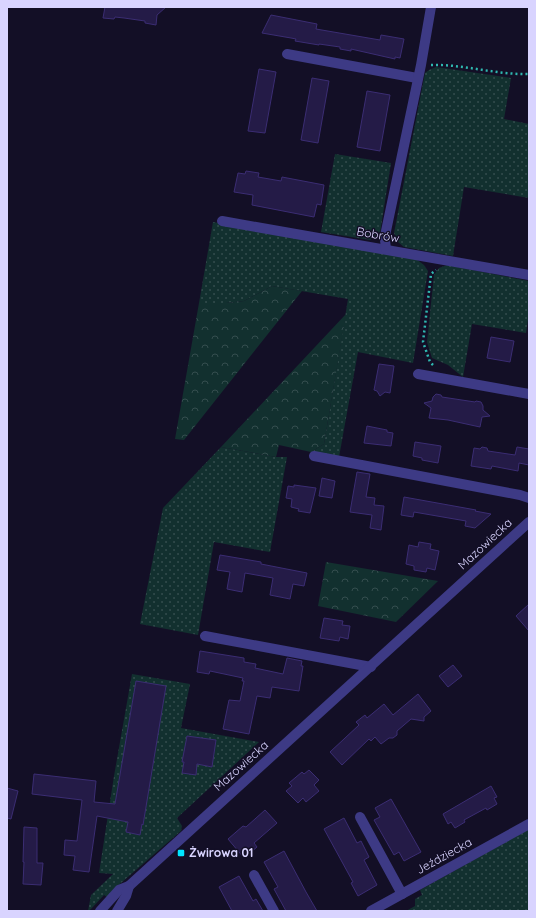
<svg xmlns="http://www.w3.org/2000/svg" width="536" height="918" font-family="Quicksand,sans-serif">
  <defs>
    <pattern id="grass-dots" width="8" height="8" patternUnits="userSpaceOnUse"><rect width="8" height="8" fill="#12302f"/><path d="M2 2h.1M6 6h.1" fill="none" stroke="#344d4e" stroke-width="1.8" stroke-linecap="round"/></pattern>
    <pattern id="forest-crowns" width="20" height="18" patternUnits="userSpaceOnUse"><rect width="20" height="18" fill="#12302f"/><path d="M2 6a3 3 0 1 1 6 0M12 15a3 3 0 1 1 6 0" fill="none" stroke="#344d4e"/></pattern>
  </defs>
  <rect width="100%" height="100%" fill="#130f26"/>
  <g fill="url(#grass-dots)">
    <polygon points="436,67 511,78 504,119 529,124 529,198 464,187 453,256 404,247 398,242 394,233 425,73 429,70"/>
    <polygon points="335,154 391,163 380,233 370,240 321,232"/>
    <polygon points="213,222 416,259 424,265 428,271 413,363 358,352 339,457 311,452 324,444 348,299 272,286 244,301 226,303 199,303"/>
    <polygon points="447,265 529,281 529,313 526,333 472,324 463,377 448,365 432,358 427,342 434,275 439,268"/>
    <polygon points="221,447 276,457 287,457 270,552 214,542 198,635 140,624 163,508"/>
    <polygon points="132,674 190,684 181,728 259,742 177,818 182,826 181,831 114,889 107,897 104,895 91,909 88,911 91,895 113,874 99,873 114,776"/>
    <polygon points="529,829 529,911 406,911 415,906 415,899 422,895 420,890"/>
  </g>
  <g fill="url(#forest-crowns)">
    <polygon points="272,286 302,291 184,440 175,439 199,303 226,303 244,301"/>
    <polygon points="346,314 324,444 311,452 279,445 276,457 221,447"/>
    <polygon points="326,562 438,581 396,622 318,606"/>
  </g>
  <g fill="#241b47" stroke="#3b2d73">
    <polygon points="105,7 166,7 157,15 156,25 145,23 145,21 124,18 115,17 114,19 103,18"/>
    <polygon points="271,15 317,24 316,29 380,40 381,35 404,39 400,58 395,57 395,59 351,49 351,51 340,49 340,47 319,44 319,45 295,41 296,39 291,38 262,33"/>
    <polygon points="259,69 276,72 265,133 248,131"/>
    <polygon points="312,78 329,81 318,143 301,140"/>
    <polygon points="367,91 390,95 380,151 357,147"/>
    <polygon points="246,171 259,173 258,177 281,181 282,177 324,185 321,205 317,204 314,217 252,205 253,195 234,192 238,173 245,174"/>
    <polygon points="491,337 514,341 510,362 487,358"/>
    <polygon points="379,364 394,366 390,393 385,392 380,396 377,391 374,390"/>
    <polygon points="436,394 441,395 442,397 475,402 476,401 481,402 483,406 483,410 490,416 482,417 480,427 448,420 429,418 431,408 424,403 432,401 433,397"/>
    <polygon points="367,426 387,430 387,432 393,433 391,446 364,443"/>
    <polygon points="415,442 441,446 438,463 422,460 422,458 413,456"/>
    <polygon points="482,447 487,448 488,451 515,455 517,447 529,449 529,465 519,463 518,471 492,466 491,469 471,466 474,448 480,449"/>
    <polygon points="357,472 370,474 366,497 375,498 374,505 384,506 381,530 370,528 372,515 350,512"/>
    <polygon points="322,478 335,481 332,498 319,496"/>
    <polygon points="294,485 316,488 310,513 298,511 299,509 291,507 292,499 286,498 288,486 294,487"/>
    <polygon points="404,497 476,510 475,511 491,514 475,528 465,526 466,521 414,512 413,517 401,515"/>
    <polygon points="419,542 431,544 430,549 439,551 435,570 427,568 426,572 414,570 414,566 406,564 409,545 418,547"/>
    <polygon points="220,555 261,562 261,564 307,573 304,586 293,584 290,599 270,595 273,578 245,573 242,592 227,589 230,572 217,570"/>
    <polygon points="529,604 529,631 516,616"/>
    <polygon points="324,618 343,621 342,625 350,626 348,639 340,637 339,641 320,638"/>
    <polygon points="200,651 244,658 244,662 256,664 255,668 283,674 287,658 302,661 301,666 303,666 299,691 272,687 270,698 257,696 249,734 223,729 229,700 240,701 244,681 242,681 243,678 210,671 209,674 197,672"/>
    <polygon points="453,665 462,676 448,687 439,676"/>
    <polygon points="136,681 166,686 143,825 142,824 140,835 126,832 128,822 97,816 89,872 73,870 75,856 64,855 65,840 77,841 82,800 32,794 34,774 96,781 94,802 115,804"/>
    <polygon points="418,694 431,711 424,717 424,721 411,719 397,731 397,735 393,738 389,738 381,744 375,737 371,741 369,739 342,765 330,752 359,725 356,722 365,715 367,718 384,704 393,715"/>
    <polygon points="187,736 216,740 212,767 197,764 196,775 182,773 184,762 182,762"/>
    <polygon points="309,770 319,780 314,785 319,791 306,802 303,798 298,803 286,791 292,786 289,783 302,772 304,774"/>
    <polygon points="491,786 497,797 494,798 497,804 487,810 486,808 464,820 465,822 455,828 451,822 448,824 443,814"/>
    <polygon points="7,788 18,791 11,819 7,818"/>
    <polygon points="391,799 421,852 404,861 399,852 394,855 374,820 380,817 375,808"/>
    <polygon points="265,810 277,823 254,843 257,847 244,858 228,839 243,826 246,827"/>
    <polygon points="344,818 357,843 361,841 369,857 364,860 377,885 358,896 351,883 353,882 324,829"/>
    <polygon points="24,827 37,828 37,863 43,863 41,885 23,884 24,862 23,862"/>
    <polygon points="284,851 306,892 317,911 286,911 274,889 278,887 264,862"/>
    <polygon points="239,876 253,901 256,899 263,911 232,911 219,887"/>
  </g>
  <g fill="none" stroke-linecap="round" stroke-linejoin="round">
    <g stroke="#2fb8b0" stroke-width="2.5" stroke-dasharray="2 3" stroke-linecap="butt">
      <path d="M431,65C464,64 496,75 529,74"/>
      <polyline points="433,365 430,362 423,342 431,274 436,270"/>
    </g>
    <g stroke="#3d3a85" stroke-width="10">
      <polyline points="287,54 417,78"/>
      <polyline points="222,221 529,275"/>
      <polyline points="386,249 385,240 386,231 421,65 431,7"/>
      <polyline points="418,374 529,394"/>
      <polyline points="314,456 520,495 529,498"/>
      <polyline points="205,636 371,667"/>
      <polyline points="360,817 402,894"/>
      <polyline points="254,875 274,911"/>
      <polyline points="100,911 119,890 129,886 529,522"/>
      <polyline points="117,911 126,896 129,886"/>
      <polyline points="371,911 529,824"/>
    </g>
  </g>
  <rect fill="#00e5ff" stroke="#130f26" stroke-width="1.5" x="177" y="849" width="8" height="8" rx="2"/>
  <g text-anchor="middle" stroke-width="3" stroke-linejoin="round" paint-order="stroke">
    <g font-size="12" fill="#d9d4ff" stroke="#130f26">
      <text transform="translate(378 235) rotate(10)" y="4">Bobrów</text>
      <text transform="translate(485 544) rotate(-43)" y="4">Mazowiecka</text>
      <text transform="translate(241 766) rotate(-42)" y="4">Mazowiecka</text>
      <text transform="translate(444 856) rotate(-29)" y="4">Jeździecka</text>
    </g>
    <g font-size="12" font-weight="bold" fill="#d9d4ff" stroke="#130f26" text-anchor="start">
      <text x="189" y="857">Żwirowa 01</text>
    </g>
  </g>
  <rect width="536" height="918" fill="none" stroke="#d9d4ff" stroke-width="16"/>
</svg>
